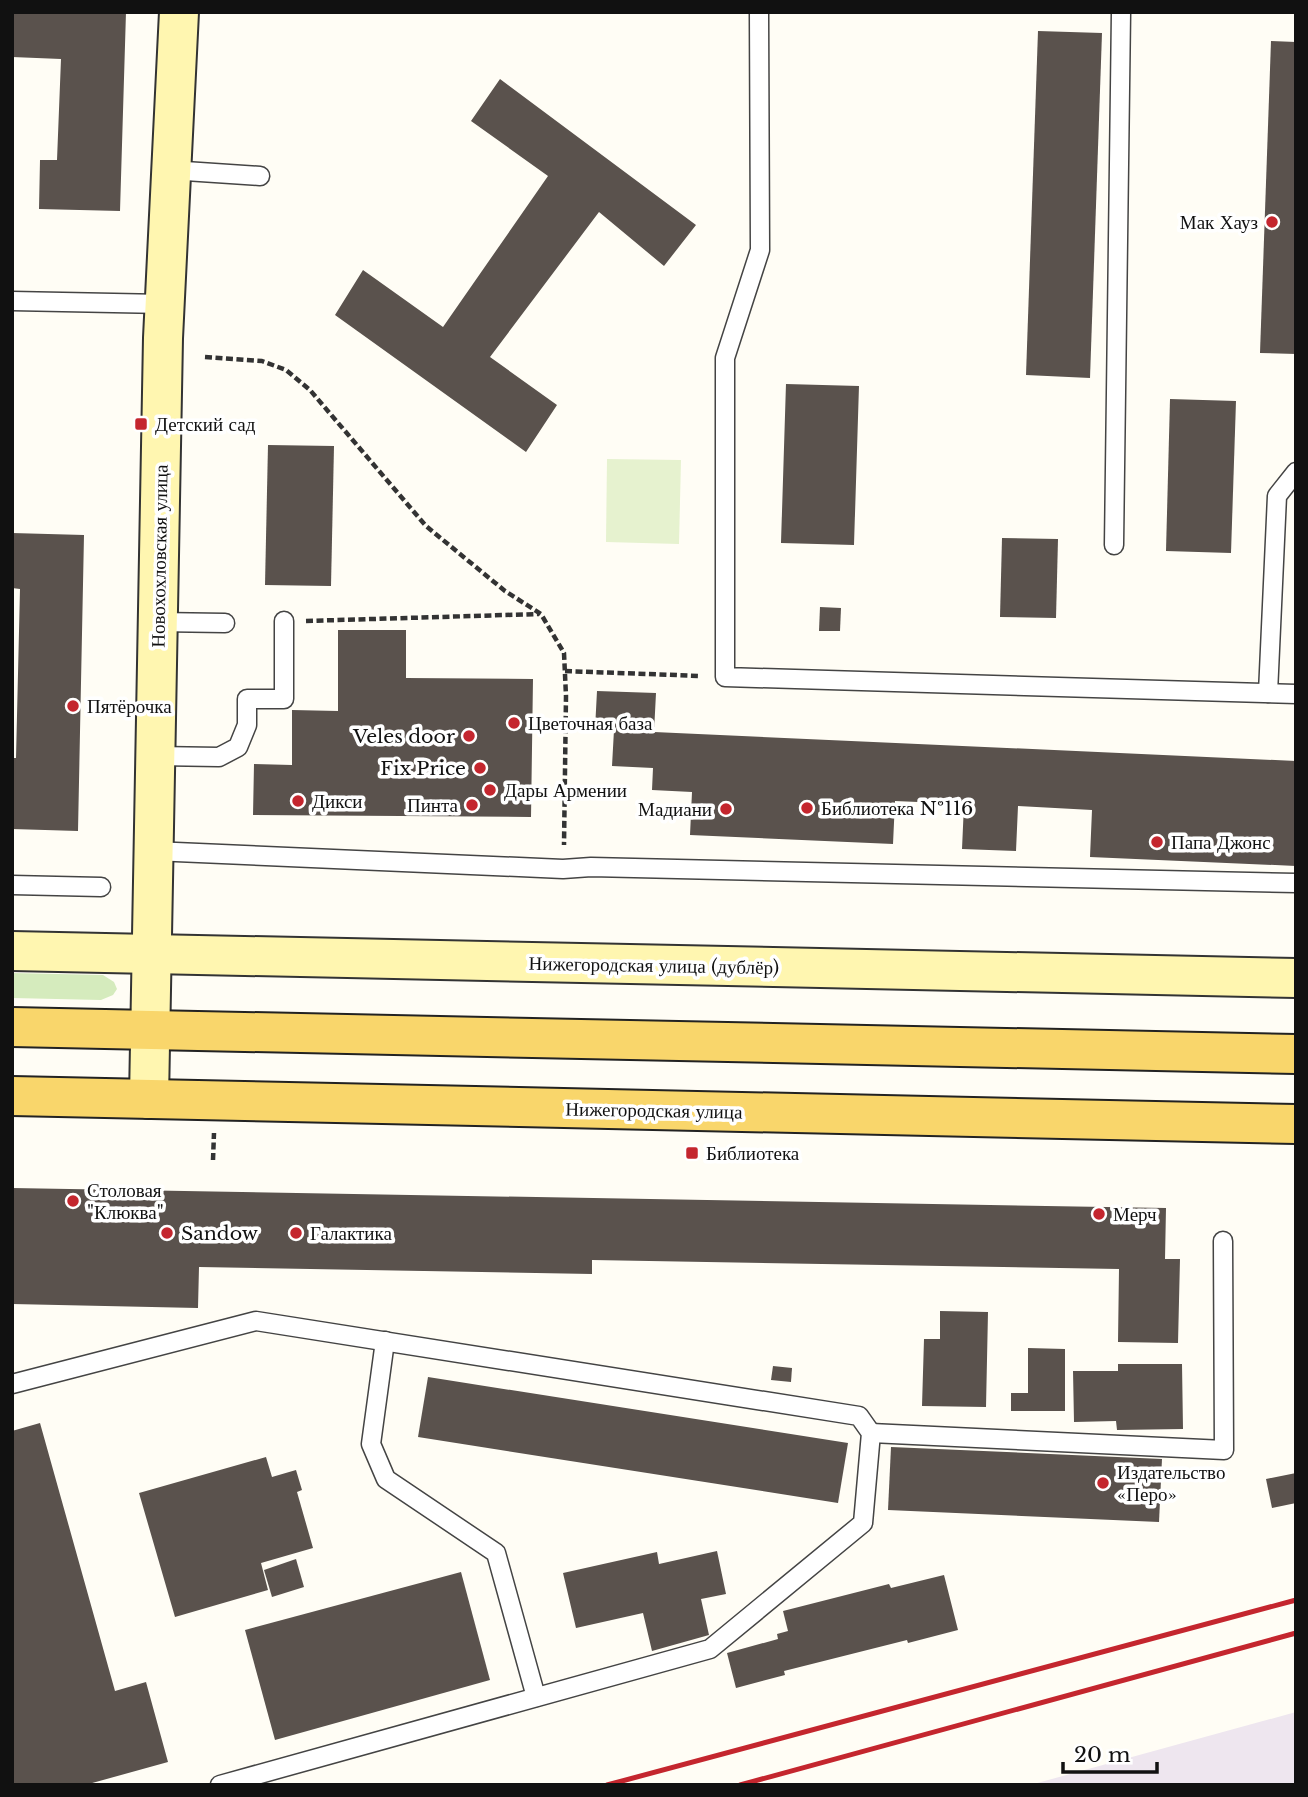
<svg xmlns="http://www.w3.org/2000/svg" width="1308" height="1797" font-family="'Libre Baskerville',serif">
  <rect width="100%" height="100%" fill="#fffdf5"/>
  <polygon fill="#eee6ef" points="1296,1712 1296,1785 1030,1785"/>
  <polygon fill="#d5ebbd" points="12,973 103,975 114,982 117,989 113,995 101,1000 12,998"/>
  <polygon fill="#e6f2cf" points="607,459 681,460 679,544 606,542"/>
  <g fill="#5a524d">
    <polygon points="12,12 126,12 120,211 39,209 40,160 57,160 61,59 12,57"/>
    <polygon points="1038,31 1102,33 1090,378 1026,375"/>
    <polygon points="1271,41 1296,42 1296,354 1260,353"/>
    <polygon points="500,79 696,225 664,266 599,212 490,357 557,405 526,452 335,315 363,270 443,327 548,176 471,121"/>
    <polygon points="786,384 859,386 854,545 781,543"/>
    <polygon points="1170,399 1236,401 1231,553 1166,551"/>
    <polygon points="268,445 334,446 331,586 265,585"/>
    <polygon points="12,533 84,535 78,831 12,829 12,758 16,758 20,589 12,588"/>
    <polygon points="1002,538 1058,539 1056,618 1000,617"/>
    <polygon points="820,607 841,608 840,631 819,631"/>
    <polygon points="338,630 406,630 406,678 533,679 531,817 253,815 254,764 292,765 292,710 338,711"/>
    <polygon points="597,691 656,693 654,732 1296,761 1296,866 1090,857 1092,810 1018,806 1016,851 962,849 964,804 895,801 893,844 690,835 692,792 652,790 653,768 612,766 614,730 595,729"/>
    <polygon points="12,1188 1166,1208 1165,1259 1180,1259 1178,1343 1118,1342 1119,1269 592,1260 592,1274 199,1267 198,1308 12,1304"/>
    <polygon points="940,1311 988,1312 986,1407 922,1406 924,1339 940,1339"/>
    <polygon points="1028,1348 1065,1349 1065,1411 1011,1411 1011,1393 1028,1393"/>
    <polygon points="1118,1364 1182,1364 1183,1429 1117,1430 1116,1421 1074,1422 1073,1371 1118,1371"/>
    <polygon points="773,1366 792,1368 791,1382 771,1380"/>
    <polygon points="428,1377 848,1443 838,1503 418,1437"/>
    <polygon points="40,1423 115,1691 146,1682 168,1762 85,1785 12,1785 12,1431"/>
    <polygon points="891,1447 1162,1459 1159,1522 888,1510"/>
    <polygon points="266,1457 272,1477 296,1470 302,1490 297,1492 313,1548 261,1563 268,1590 175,1617 139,1493"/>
    <polygon points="1296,1473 1296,1503 1272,1508 1266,1479"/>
    <polygon points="717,1551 726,1594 701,1599 709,1635 652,1651 643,1613 576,1628 563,1573 657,1552 659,1564"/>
    <polygon points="296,1559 304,1587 272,1597 264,1570"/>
    <polygon points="461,1572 490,1680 275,1740 245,1630"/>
    <polygon points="944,1575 958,1630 908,1643 907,1640 784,1671 785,1675 736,1688 727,1653 778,1639 777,1634 788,1631 783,1611 889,1584 891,1588"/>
  </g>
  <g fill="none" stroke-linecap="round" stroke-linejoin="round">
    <defs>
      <g id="lane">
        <polyline points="759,12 760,250 725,358 725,677 1296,694"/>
        <polyline points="170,170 260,176"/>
        <polyline points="12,301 164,304"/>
        <polyline points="1114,545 1121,12"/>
        <polyline points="157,622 225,623"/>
        <polyline points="1268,693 1277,496 1296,472"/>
        <polyline points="156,756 219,757 238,747 247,725 247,699 284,699 284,621"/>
        <polyline points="153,851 563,869 591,867 1296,883"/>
        <polyline points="12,885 101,887"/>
        <polyline points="385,1341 371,1444 386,1479 496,1553 536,1697"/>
        <polyline points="12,1384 256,1321 859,1416 871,1433 863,1523 710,1649 220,1785"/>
        <polyline points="871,1433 1224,1450 1223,1241"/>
      </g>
      <g id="secondary">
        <polyline points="12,951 1296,978"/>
        <polyline points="149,1099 163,338 179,12"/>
      </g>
      <g id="primary">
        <polyline points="12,1027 1296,1054"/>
        <polyline points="12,1096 1296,1124"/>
      </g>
    </defs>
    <use href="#lane" stroke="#444" stroke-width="21"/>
    <use href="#secondary" stroke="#333" stroke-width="42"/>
    <use href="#primary" stroke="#222" stroke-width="42"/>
    <g stroke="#333" stroke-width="4.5" stroke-dasharray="7 3.5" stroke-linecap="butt">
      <polyline points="205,357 262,361 286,370 310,390 426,526 505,591 541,614 564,653 566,696 564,845"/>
      <polyline points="306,621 539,614"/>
      <polyline points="565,671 701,676"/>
      <polyline points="213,1160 214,1133"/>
    </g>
    <use href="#lane" stroke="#fff" stroke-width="18"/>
    <use href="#secondary" stroke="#fff6b0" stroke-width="38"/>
    <use href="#primary" stroke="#f9d66b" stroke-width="38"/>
    <g stroke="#c4262e" stroke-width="5">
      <polyline points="607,1785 1296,1600"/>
      <polyline points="740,1785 1296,1633"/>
    </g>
  </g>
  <g fill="#c4262e" stroke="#fff" stroke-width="2.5">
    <circle cx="1272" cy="222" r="7"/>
    <rect x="134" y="417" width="14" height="14" rx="3.5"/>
    <circle cx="73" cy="706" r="7"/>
    <circle cx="514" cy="723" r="7"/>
    <circle cx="469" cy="736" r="7"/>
    <circle cx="480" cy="768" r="7"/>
    <circle cx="490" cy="790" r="7"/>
    <circle cx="298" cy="801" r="7"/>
    <circle cx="472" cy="805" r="7"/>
    <circle cx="807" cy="808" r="7"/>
    <circle cx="726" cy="809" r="7"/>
    <circle cx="1157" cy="842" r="7"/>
    <rect x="685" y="1146" width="14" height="14" rx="3.5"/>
    <circle cx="73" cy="1201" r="7"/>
    <circle cx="1099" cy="1214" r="7"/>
    <circle cx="167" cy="1233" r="7"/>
    <circle cx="296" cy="1233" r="7"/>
    <circle cx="1103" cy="1483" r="7"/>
  </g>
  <g text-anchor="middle" stroke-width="7" stroke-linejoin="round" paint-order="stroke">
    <g font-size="19" fill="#111" stroke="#fff" text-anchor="start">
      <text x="1258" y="229" text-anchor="end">Мак Хауз</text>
      <text x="155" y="431">Детский сад</text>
      <text x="87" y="713">Пятёрочка</text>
      <text x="528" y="730">Цветочная база</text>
      <text x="455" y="743" text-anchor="end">Veles door</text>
      <text x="466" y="775" text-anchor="end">Fix Price</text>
      <text x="504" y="797">Дары Армении</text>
      <text x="312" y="808">Дикси</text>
      <text x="458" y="812" text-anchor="end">Пинта</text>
      <text x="821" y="815">Библиотека №116</text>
      <text x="712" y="816" text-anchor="end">Мадиани</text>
      <text x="1171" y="849">Папа Джонс</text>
      <text x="706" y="1160">Библиотека</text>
      <text x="87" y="1197">Столовая<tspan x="87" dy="22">"Клюква"</tspan></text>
      <text x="1113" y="1221">Мерч</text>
      <text x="181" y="1240">Sandow</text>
      <text x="310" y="1240">Галактика</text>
      <text x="1117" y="1479">Издательство<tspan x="1117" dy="22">«Перо»</tspan></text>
    </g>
    <g font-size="19" fill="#111" stroke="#fff">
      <text transform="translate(159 556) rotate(-89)" y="7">Новохохловская улица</text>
      <text transform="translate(654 965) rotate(1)" y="7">Нижегородская улица (дублёр)</text>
      <text transform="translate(654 1110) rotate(1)" y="7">Нижегородская улица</text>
    </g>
  </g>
  <rect width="1308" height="1797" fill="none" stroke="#111111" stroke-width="28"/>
  <path d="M1063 1762v10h94v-10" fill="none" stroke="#111111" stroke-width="3.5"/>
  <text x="1074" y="1762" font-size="21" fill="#111111" stroke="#ffffff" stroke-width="5" paint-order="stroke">20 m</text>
</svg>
